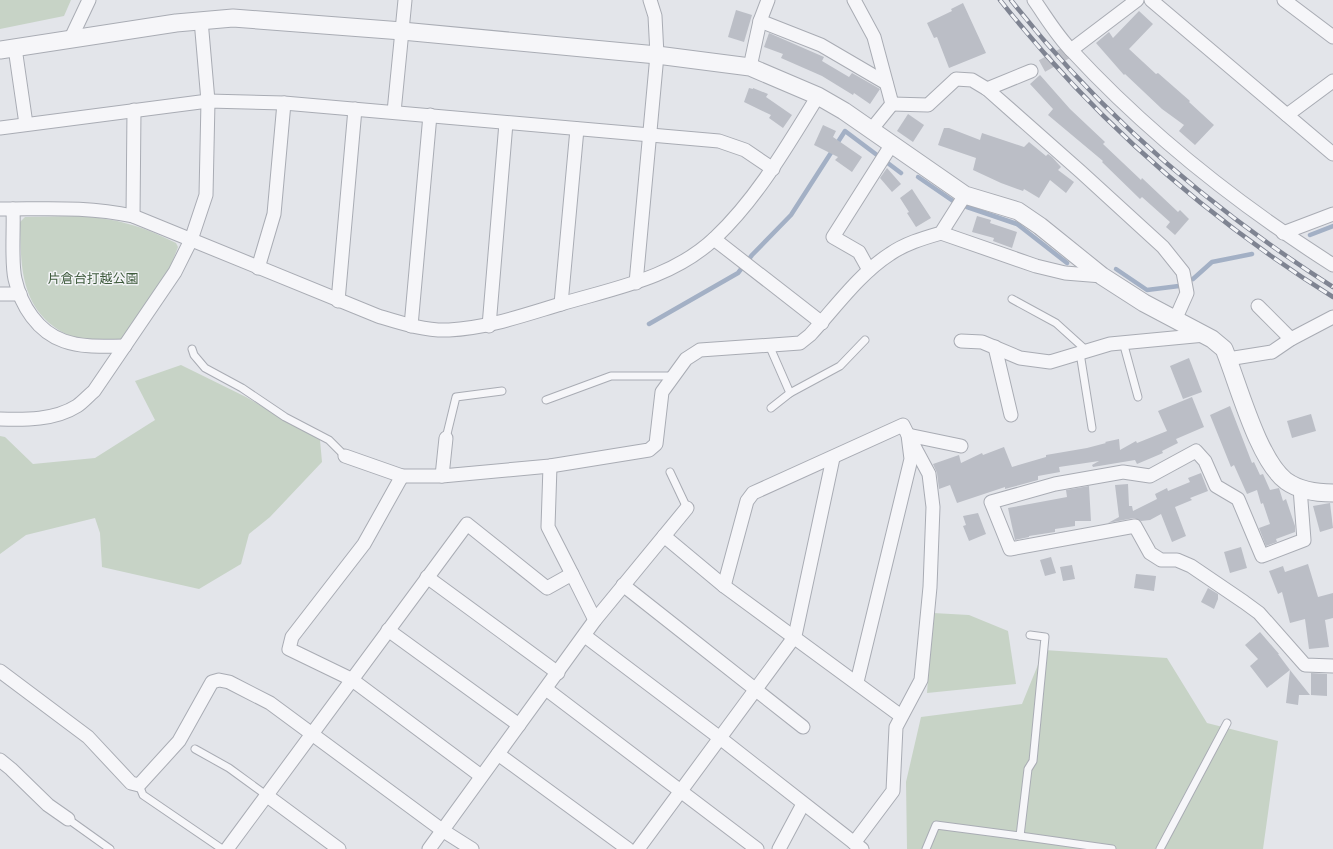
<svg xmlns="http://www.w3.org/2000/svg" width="1333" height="849" font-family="Overpass,'Noto Sans JP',sans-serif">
  <rect width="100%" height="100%" fill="#e3e5ea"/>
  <g fill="#c7d3c6">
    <polygon points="0,0 71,0 64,16 0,29"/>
    <path d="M78,216C119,219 139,225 176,243L178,247L166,278L119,342C107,341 94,342 83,340C72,338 61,332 53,326C19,300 21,260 20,222L25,217Z"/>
    <polygon points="181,365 246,397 320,440 322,462 270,517 249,534 241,564 199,589 102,567 100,533 95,518 26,535 0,554 0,436 5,437 33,464 95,458 155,420 135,381"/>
    <polygon points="933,613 969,615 1008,631 1016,684 927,693"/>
    <polygon points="1044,650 1167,658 1207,723 1278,741 1263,849 907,849 906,782 921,717 1022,704"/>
  </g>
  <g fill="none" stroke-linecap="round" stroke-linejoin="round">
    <g stroke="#a3b0c5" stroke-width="4.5">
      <polyline points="918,177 953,201"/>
      <polyline points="967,207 1017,224 1067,263"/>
      <polyline points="1310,235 1333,226"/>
      <polyline points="1116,269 1147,290 1179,286"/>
      <polyline points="1193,279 1212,262 1252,254"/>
      <polyline points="649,324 738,273 752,255 791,215 845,131 901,173"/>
    </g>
  </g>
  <g fill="#bbbec6">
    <polygon points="963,3 986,53 949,68 937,37 934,38 927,23 952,11 951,9"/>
    <polygon points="736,10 752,15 744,42 728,37"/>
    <polygon points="1139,11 1153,24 1129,49 1156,74 1158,73 1190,101 1189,102 1214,125 1195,145 1179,131 1184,125 1162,109 1125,74 1124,75 1096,43 1109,32 1113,38"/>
    <polygon points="769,33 824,57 822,61 849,77 852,73 880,89 870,104 854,93 853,95 822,76 781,58 783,54 764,47"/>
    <polygon points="1040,75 1070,109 1105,142 1103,144 1141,180 1142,178 1178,212 1180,210 1189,219 1175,235 1166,227 1170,222 1142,197 1140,199 1102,162 1103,161 1048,115 1053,109 1030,84"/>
    <polygon points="749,88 753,89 753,88 768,94 766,97 792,115 783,128 769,118 771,115 744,102"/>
    <polygon points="908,114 924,125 913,142 897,131"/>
    <polygon points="823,125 836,131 833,137 862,157 852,172 835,160 838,157 814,145"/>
    <polygon points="944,128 949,128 980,140 982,133 1024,147 1029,142 1046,156 1048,154 1052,157 1061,167 1058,170 1074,182 1066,193 1050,180 1039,198 1024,189 1023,191 1001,183 973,170 976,158 938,145"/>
    <polygon points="887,168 901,184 892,192 880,178"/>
    <polygon points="912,189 931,218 916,227 907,213 909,212 900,198"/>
    <polygon points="977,216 991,220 990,223 1017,232 1012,248 993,241 994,238 972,232"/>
    <polygon points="1189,358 1202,392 1183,399 1170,366"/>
    <polygon points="1192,397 1204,427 1176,439 1178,443 1162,451 1163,453 1137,464 1135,460 1093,467 1092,465 1099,461 1059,467 1060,472 1038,476 1038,480 1005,489 1005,487 957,503 950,485 939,489 937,473 933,464 959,455 961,463 982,453 983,455 1004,447 1012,467 1046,457 1046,455 1087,448 1106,443 1105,442 1119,439 1120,450 1136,441 1137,443 1167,431 1158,411"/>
    <polygon points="1230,406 1252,463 1254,462 1260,475 1263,474 1270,490 1279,488 1283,501 1286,499 1295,526 1295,532 1276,539 1277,542 1266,546 1259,528 1270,524 1263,503 1261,504 1257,490 1247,494 1234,465 1231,467 1210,415"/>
    <polygon points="1311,414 1316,431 1292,438 1287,421"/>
    <polygon points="1201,473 1208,491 1190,498 1192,500 1175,507 1186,536 1172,542 1161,514 1150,520 1141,521 1134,518 1108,523 1119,517 1115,485 1128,484 1129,506 1132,506 1133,511 1157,499 1155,494 1167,488 1168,491 1190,482 1188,478"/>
    <polygon points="1089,486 1091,521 1075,521 1075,526 1055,529 1055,532 1029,536 1029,537 1015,540 1008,508 1067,497 1066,490"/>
    <polygon points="1330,503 1333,528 1320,532 1313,506"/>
    <polygon points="978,513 986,534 969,541 963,526 966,525 963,516"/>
    <polygon points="1241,547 1247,568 1230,573 1224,552"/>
    <polygon points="1051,557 1056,573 1045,576 1040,560"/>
    <polygon points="1308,564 1318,597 1333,593 1333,618 1325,620 1329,647 1309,649 1305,619 1290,623 1282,592 1278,594 1269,571 1283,566 1285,572"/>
    <polygon points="1072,565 1075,579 1063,581 1060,567"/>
    <polygon points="1136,574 1156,576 1154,591 1134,588"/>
    <polygon points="1208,588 1218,594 1218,599 1214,609 1201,602"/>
    <polygon points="1260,632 1279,654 1278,654 1290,670 1267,688 1250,666 1258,659 1245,645"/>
    <polygon points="1290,670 1310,695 1299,695 1298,705 1286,703"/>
    <polygon points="1311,673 1327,674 1327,696 1311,695"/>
  </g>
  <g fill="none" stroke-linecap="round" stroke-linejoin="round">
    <polyline stroke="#bfc1c8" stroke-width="13" stroke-dasharray="13 6" stroke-linecap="butt" points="1042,66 1071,50"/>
    <defs>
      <g id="service">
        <polyline points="1012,299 1056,323 1087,351"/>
        <polyline points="1123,342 1138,397"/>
        <polyline points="769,345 790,393 771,408"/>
        <polyline points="192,349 194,355 205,368 242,388 285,417 329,440 345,456"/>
        <polyline points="1080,353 1092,428"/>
        <polyline points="790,393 840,366 865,340"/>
        <polyline points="546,400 611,376 674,376"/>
        <polyline points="446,438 456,397 502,391"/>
        <polyline points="670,472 687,508"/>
        <polyline points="195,749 229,768 266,795"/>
        <polyline points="139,785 143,795 222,849"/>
        <polyline points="68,819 110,849"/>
        <polyline points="1020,836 1112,849"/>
        <polyline points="926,849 936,825 1020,836 1028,769 1033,761 1045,637 1030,635"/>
        <polyline points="1160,849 1227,723"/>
      </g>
      <g id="minor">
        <polyline points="854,0 874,37 892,104"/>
        <path d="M1034,0C1046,17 1057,36 1072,51C1147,132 1239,205 1333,265"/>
        <polyline points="1151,0 1333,154"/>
        <polyline points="1284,0 1333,37"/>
        <polyline points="760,21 821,45 886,83"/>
        <polyline points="71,38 89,0"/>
        <polyline points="15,48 26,124"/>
        <polyline points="1071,50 1137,0"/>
        <polyline points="750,67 760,21 768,0"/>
        <polyline points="987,89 1031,71"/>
        <polyline points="892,104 928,105 956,79 972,80 987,89 1081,172 1163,247 1183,272 1187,293 1175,320"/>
        <polyline points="394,112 405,0"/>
        <polyline points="1287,115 1333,81"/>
        <polyline points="0,128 208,101 284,103 719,141 745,150 773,169"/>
        <polyline points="871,130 892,104"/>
        <path d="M0,209C48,209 86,206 133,216L378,316C401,323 425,331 449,330C488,328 524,315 561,304C615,288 673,278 715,238C758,197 787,146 818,96"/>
        <path d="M13,209C14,229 11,262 15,279C21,306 38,332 64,341C84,348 105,346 125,346"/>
        <polyline points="133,216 134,110"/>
        <polyline points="941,233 1036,266 1065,273 1102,276"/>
        <polyline points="1283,233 1333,214"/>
        <polyline points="714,239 822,323"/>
        <polyline points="258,268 274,214 284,103"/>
        <polyline points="869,270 859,252 833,237 892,144"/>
        <polyline points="636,283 657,55 655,16 650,0"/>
        <polyline points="0,294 20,294"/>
        <polyline points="338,301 355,109"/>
        <polyline points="561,304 577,129"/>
        <polyline points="1258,306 1291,339"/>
        <polyline points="411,326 430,115"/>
        <polyline points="489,326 506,123"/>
        <polyline points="961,341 982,342 1020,358 1050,362 1110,344 1205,335"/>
        <polyline points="995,347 1011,415"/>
        <polyline points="1228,359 1272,352 1291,339 1333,317"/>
        <path d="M0,419C25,420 55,420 77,406C83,402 88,396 94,391L175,272L191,240L206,195L208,101L201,20"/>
        <path d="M345,456L402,476H442L550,466L649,450L656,444L662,392L686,359L700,350L800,343L810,335C835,308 859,274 890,254C906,243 924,238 941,233L965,195"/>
        <polyline points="550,466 548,527 572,574"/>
        <polyline points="402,476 364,544 292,637 289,649 351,679 481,776"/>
        <polyline points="442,476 446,438"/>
        <polyline points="1300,488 1304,540 1262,556 1238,499 1216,486 1205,461 1196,451 1150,476 1123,472 1055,484 991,502 1010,549 1135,526 1150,553 1161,560 1177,560 1191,566 1244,602 1259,613 1305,665 1333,666"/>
        <polyline points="664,536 724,586 901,716"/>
        <polyline points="427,577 558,673"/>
        <polyline points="623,585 803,727"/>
        <polyline points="724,586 747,501 753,493 903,425 908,435 911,459 857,682"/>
        <polyline points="388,630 519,725"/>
        <polyline points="585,636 720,738 862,849"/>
        <polyline points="0,671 88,737 131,783 139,785 179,741 212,682 219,680 229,682 270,703 442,830 472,849"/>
        <polyline points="546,689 757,849"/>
        <polyline points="498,754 628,849"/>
        <polyline points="0,760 11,769 48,805 68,819"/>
        <polyline points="266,795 339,849"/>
        <polyline points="854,843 893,791 896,727 921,680 930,587 933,507 929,474 908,435 961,446"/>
        <polyline points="227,849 467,524 547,588 572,574 595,620"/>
        <polyline points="429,849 595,620 687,508"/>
        <polyline points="638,849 795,636 833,458"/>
        <polyline points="779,849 803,804"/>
      </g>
      <path id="tertiary" d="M0,50L176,23L233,18L402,31L657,55L750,67L818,96L844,111L965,195L1018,211L1040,226L1102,276L1144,303L1212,339L1224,349C1238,383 1258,460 1286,481C1300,491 1317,493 1333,493"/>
    </defs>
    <use href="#service" stroke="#a9acb4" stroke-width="9"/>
    <use href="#minor" stroke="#a9acb4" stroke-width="15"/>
    <use href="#tertiary" stroke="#a9acb4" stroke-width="19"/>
    <use href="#service" stroke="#f6f6f9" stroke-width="7"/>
    <use href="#minor" stroke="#f6f6f9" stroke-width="13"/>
    <use href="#tertiary" stroke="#f6f6f9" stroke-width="17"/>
    <defs>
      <g id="rail">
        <path d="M1000,0C1093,118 1205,217 1333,297"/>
        <path d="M1011,0C1100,114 1211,209 1333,287"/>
      </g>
    </defs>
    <use href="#rail" stroke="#7f8492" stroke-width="4.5"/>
    <use href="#rail" stroke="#f3f4f7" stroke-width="3" stroke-dasharray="9" stroke-linecap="butt"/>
  </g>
  <g text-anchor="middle" stroke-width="3" stroke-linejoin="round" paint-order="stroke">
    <g font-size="13" fill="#3e5a3c" stroke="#f3f4f7">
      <text x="93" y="283">片倉台打越公園</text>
    </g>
  </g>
</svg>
